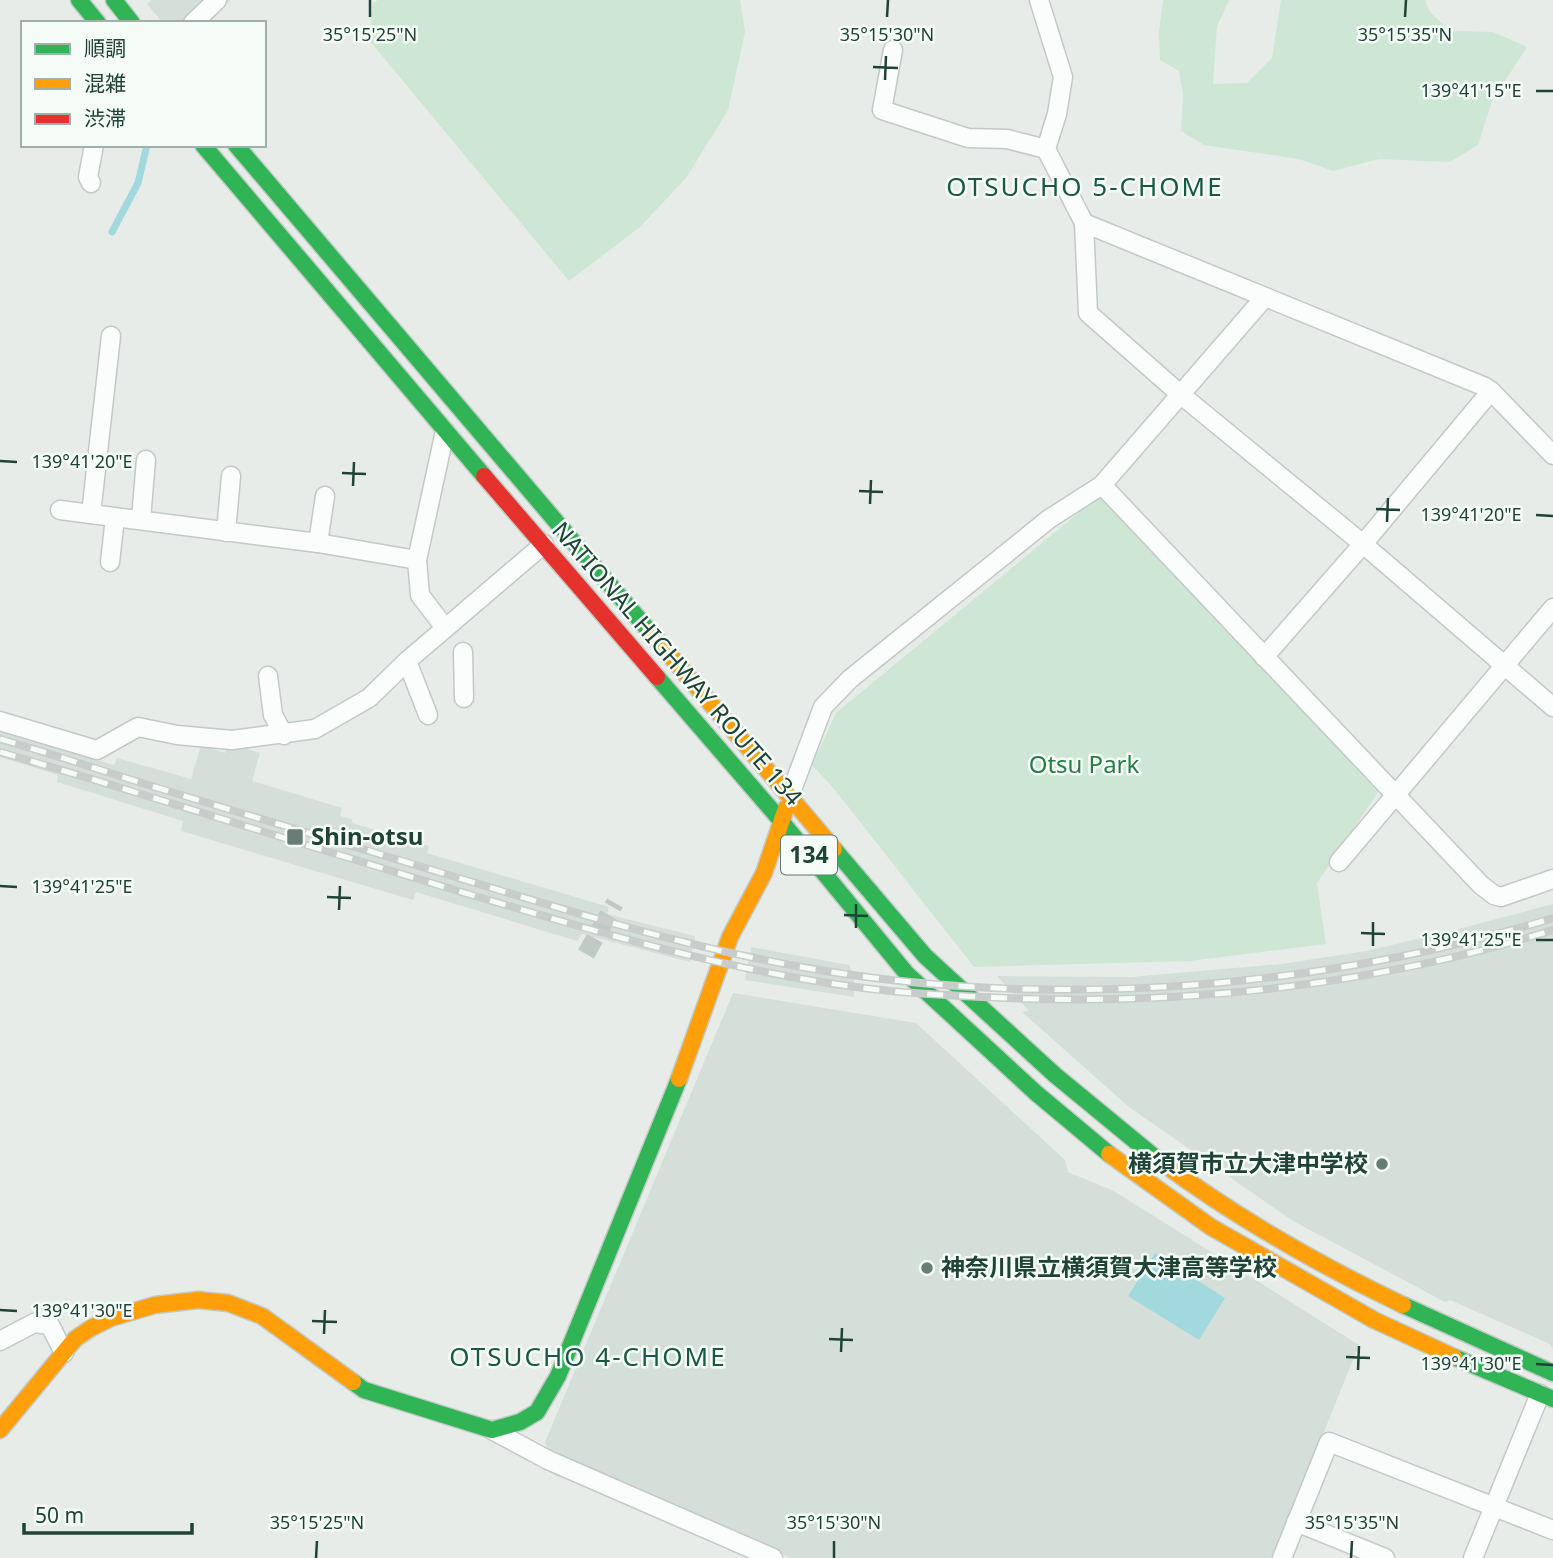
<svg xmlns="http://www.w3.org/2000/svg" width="1553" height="1558" font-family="'Noto Sans','Noto Sans JP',sans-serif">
  <rect width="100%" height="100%" fill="#e7ece9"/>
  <g fill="#d4dfd9">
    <polygon points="152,0 230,0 210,23 163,23 147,4"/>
    <polygon points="0,732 114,765 117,758 191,779 201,745 225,753 228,743 260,753 252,781 342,808 340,816 352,819 352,823 429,846 427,853 609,907 607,914 695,936 690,962 582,934 577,941 416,892 413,900 181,831 183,821 57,782 58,775 0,757"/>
    <polygon points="1553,904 1553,1349 1550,1344 1450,1300 1445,1302 1293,1221 1129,1107 1022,1012 1029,1011 997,976 1131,977 1282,964 1366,951 1447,932"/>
    <polygon points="751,947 849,965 854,975 854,997 745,980"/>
    <polygon points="733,993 916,1023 1065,1160 1068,1172 1114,1191 1359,1345 1273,1558 790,1558 552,1458 545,1442"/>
  </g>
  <g fill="#cee6d4">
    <polygon points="378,0 740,0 745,32 728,110 686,178 640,227 569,281 369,40 373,3"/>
    <polygon points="1163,0 1229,0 1217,26 1213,84 1247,83 1272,58 1281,0 1425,0 1430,12 1450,31 1493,32 1527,47 1492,101 1478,145 1450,162 1379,159 1333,171 1299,159 1204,145 1181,131 1183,95 1179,71 1160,60 1159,32"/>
    <polygon points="1105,491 1251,654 1379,791 1317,883 1326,944 1190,961 974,967 835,790 812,765 836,713"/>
  </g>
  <polygon fill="#a2d9de" points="1155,1253 1225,1298 1199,1340 1128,1296"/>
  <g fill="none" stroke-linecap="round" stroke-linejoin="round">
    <polyline stroke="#a2d9de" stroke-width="7" points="112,232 138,183 147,145"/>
    <polyline stroke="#bfcac6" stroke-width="18" stroke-dasharray="18 9" stroke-linecap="butt" points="586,954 615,903"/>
    <defs>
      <g id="street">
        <polyline points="1039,0 1063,77 1057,114 1046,149 1084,223 1088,313 1180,394 1363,544 1553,707"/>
        <polyline points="193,23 217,0"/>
        <polyline points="893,50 882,110 968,138 1007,139 1046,149"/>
        <polyline points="91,183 88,177 94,145"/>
        <polyline points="1084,223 1483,386 1491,391 1553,455"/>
        <polyline points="111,336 91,514 318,543 417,560"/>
        <polyline points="1102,485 1481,885 1494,895 1501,897 1553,879"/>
        <polyline points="60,510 91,514"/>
        <polyline points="141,519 146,460"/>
        <polyline points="226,532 231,476"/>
        <polyline points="318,543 325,496"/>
        <polyline points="110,562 115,518"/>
        <polyline points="445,628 420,595 417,560 445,431"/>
        <polyline points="463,652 464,698"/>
        <polyline points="1264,657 1363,544 1491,391"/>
        <polyline points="407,661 428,715"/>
        <polyline points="268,676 273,715 284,735"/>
        <polyline points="0,721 97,750 138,727 177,735 232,740 315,729 369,698 407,661 544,544"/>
        <polyline points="790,795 823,707 850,679 1049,519 1102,485 1265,297"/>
        <polyline points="1339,862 1553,608"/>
        <polyline points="0,1341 34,1323 50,1325 64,1353"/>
        <polyline points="492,1430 548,1460 773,1558"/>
        <polyline points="1296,1522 1385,1558"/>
        <polyline points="1282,1558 1329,1442 1553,1530"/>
        <polyline points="1473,1558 1540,1394"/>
      </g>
      <g id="fast">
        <polyline points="79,0 98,23"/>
        <polyline points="114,0 132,23"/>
        <polyline points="203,145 484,476"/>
        <polyline points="236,145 650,632"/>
        <polyline points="657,677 782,822 907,974 1036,1093 1109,1154"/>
        <polyline points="834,849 925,956 1055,1075 1157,1159"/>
        <polyline points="1403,1305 1553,1373"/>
        <polyline points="1454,1357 1553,1399"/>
        <polyline points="353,1382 364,1390 492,1430 520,1422 537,1412 558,1376 679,1079"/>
      </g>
      <g id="slow">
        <polyline points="650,632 834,849"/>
        <polyline points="679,1079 730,937 764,873 786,808"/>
        <polyline points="1109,1154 1211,1227 1374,1320 1454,1357"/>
        <path d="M1157,1159C1234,1216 1317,1264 1403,1305"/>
        <polyline points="0,1430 75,1339 91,1328 111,1318 155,1305 198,1300 228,1303 262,1316 353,1382"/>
      </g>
      <polyline id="jam" points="484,476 657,677"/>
    </defs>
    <use href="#street" stroke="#c3c9c6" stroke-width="21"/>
    <use href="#fast" stroke="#c2cac6" stroke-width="19"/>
    <use href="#slow" stroke="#c2cac6" stroke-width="19"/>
    <use href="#jam" stroke="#c2cac6" stroke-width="19"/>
    <use href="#street" stroke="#fbfcfc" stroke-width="18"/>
    <use href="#fast" stroke="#30b455" stroke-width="16"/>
    <use href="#slow" stroke="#ff9f0a" stroke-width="16"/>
    <use href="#jam" stroke="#e5322d" stroke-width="16"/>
    <defs>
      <g id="rail">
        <path d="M0,739C56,755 112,774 168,791C263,820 358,847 452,876C562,909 672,943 785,964C1034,1011 1311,992 1553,918"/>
        <path d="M0,752C159,798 316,849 475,896C601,933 726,970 856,987C898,993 941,995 983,997C1174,1007 1370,987 1553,930"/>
      </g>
    </defs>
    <use href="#rail" stroke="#c8ccca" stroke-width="8"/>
    <use href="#rail" stroke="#f5fbf7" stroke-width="5" stroke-dasharray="16" stroke-linecap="butt"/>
  </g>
  <path fill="none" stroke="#204338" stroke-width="2.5" d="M370,17V0M887,17L888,0M1405,17L1406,0M873,67L898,68M885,80L886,56M1536,91H1553M0,461L17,462M342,473L366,474M353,486L354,462M859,491L883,492M870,504L871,480M1376,509L1400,510M1536,515L1553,516M1387,522L1388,498M0,886L17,887M327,897L351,898M339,910L340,886M844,915L868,916M856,928V904M1361,933L1385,934M1536,940H1553M1373,946V922M0,1310L17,1311M312,1321L337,1322M324,1334L325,1310M829,1339L853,1340M841,1352L842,1328M1346,1357L1370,1358M1536,1364L1553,1365M1358,1370L1359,1346M316,1558L317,1541M834,1558V1541M1351,1558L1352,1541"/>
  <g fill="#667e76" stroke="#f5fbf7" stroke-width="2.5">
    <rect x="286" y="828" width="18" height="18" rx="3.5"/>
    <circle cx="1382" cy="1164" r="7"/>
    <circle cx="927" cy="1268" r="7"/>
  </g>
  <g text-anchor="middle" stroke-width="5" stroke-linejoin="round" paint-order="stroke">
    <rect fill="#f5fbf7" stroke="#607a71" stroke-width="2" x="781" y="835.5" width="56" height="39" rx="5"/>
    <g font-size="23" font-weight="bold" fill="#204338">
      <text x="809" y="863">134</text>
    </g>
    <g font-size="24" fill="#204338" stroke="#f5fbf7">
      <text transform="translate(677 664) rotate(49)" y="8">NATIONAL HIGHWAY ROUTE 134</text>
    </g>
    <g font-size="24" fill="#257f43" stroke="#f5fbf7">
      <text x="1084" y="773">Otsu Park</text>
    </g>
    <g font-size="24" font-weight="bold" fill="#204338" stroke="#f5fbf7" text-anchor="start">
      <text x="311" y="845">Shin-otsu</text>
      <text x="1368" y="1172" text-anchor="end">横須賀市立大津中学校</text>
      <text x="941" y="1276">神奈川県立横須賀大津高等学校</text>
    </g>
    <g font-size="26" letter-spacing="2" fill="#195845" stroke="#f5fbf7">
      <text x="1085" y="196">OTSUCHO 5-CHOME</text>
      <text x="588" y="1366">OTSUCHO 4-CHOME</text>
    </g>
  </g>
  <g font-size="18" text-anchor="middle" fill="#204338" stroke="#f5fbf7" stroke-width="5" stroke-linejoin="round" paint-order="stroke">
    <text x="370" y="41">35°15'25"N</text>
    <text x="887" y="41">35°15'30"N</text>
    <text x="1405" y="41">35°15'35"N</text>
    <text x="1471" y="97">139°41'15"E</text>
    <text x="82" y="468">139°41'20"E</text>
    <text x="1471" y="521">139°41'20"E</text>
    <text x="82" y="893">139°41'25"E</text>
    <text x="1471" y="946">139°41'25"E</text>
    <text x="82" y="1317">139°41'30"E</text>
    <text x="1471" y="1370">139°41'30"E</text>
    <text x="317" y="1529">35°15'25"N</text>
    <text x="834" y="1529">35°15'30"N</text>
    <text x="1352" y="1529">35°15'35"N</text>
  </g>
  <rect x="21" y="21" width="245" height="126" fill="#f5fbf7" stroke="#a0b1ab" stroke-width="2"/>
  <rect x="35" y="44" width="35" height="10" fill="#30b455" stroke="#a0b1ab" stroke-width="2"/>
  <text x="84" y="56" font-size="21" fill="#204338">順調</text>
  <rect x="35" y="79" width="35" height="10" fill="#ff9f0a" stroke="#a0b1ab" stroke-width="2"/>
  <text x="84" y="91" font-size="21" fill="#204338">混雑</text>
  <rect x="35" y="114" width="35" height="10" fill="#e5322d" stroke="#a0b1ab" stroke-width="2"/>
  <text x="84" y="126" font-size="21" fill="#204338">渋滞</text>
  <path d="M24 1523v10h168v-10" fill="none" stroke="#204338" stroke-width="3.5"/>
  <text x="35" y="1523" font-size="21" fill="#204338" stroke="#f5fbf7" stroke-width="5" paint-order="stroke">50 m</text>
</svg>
